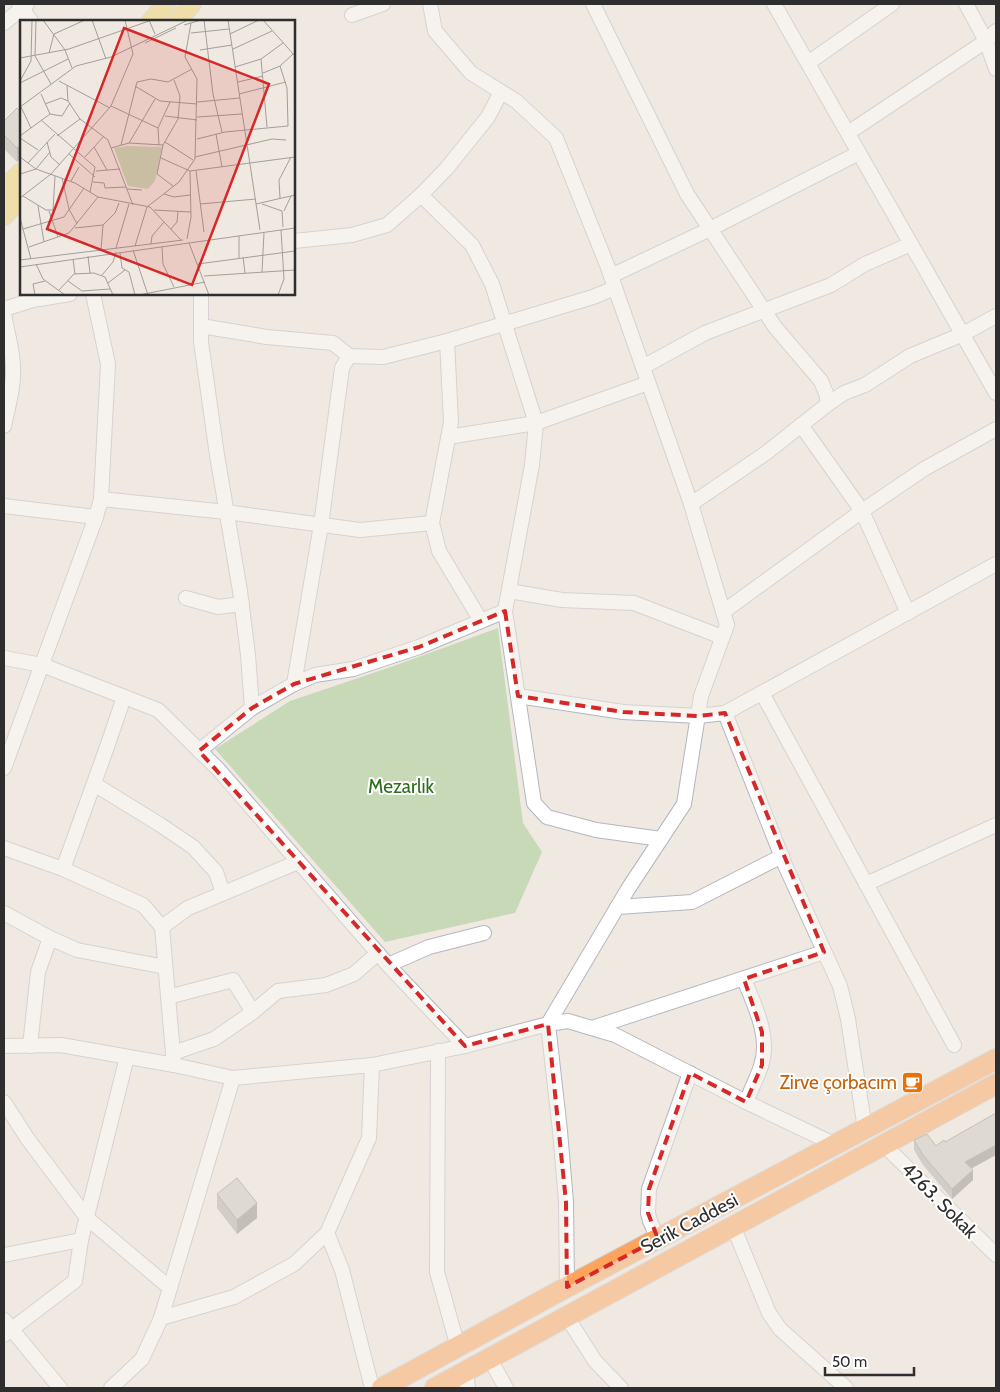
<svg xmlns="http://www.w3.org/2000/svg" width="1000" height="1392" font-family="Cabin,sans-serif">
  <rect width="100%" height="100%" fill="#efe9e1"/>
  <polygon fill="#c8d9b8" points="498,628 523,823 542,852 515,913 385,942 215,749 290,701 391,667"/>
  <g fill="none" stroke-linecap="round" stroke-linejoin="round">
    <defs>
      <g id="minor">
        <polyline points="19,4 31,21"/>
        <polyline points="430,4 435,31 471,73 516,101 556,138 607,265 691,504 727,625 701,696 684,804 628,889 548,1024 560,1131 566,1202 567,1287"/>
        <polyline points="593,4 687,194 775,327 821,381 826,393 828,404"/>
        <polyline points="774,4 996,393"/>
        <polyline points="966,4 986,41 996,69"/>
        <polyline points="352,15 383,4"/>
        <polyline points="4,23 27,4"/>
        <polyline points="808,63 892,4"/>
        <polyline points="848,133 986,41 996,31"/>
        <polyline points="421,195 472,245 492,284 536,423 532,465 505,611 534,803 547,817 596,830 661,839"/>
        <polyline points="294,241 352,235 387,225 421,195 447,168 488,117 501,92"/>
        <polyline points="611,276 710,229 859,153"/>
        <polyline points="201,294 201,342 217,455 240,591 248,655 252,708"/>
        <polyline points="4,309 33,300 70,294"/>
        <path d="M4,314C7,332 13,350 13,368C14,387 8,407 4,426"/>
        <polyline points="201,326 267,337 333,343 349,356 383,357 447,341 593,297 615,288"/>
        <polyline points="447,341 451,422 432,523 439,551 481,621"/>
        <polyline points="643,367 705,333 831,285 865,264 911,244"/>
        <polyline points="801,425 862,511 908,613"/>
        <polyline points="448,437 536,423 648,383"/>
        <polyline points="101,499 226,512 360,530 432,523"/>
        <polyline points="691,504 766,453 828,404 844,393 865,385 910,356 963,334 996,316"/>
        <polyline points="4,506 96,517"/>
        <polyline points="509,591 562,600 634,603 722,637"/>
        <polyline points="186,598 218,607 242,604"/>
        <polyline points="723,612 862,511 924,469 996,429"/>
        <polyline points="4,658 42,665 158,710 218,769 388,965 465,1046"/>
        <polyline points="294,684 321,525 342,368 349,356"/>
        <polyline points="762,693 954,1045"/>
        <polyline points="518,696 623,712 698,716 725,713 996,564"/>
        <polyline points="725,713 785,865 840,986 848,1019 865,1129"/>
        <polyline points="199,751 252,708 294,684 315,675 353,669 419,647 505,611"/>
        <polyline points="4,768 96,517 101,499 108,364 93,294"/>
        <polyline points="94,784 159,824 193,847 216,872 223,893"/>
        <polyline points="4,848 63,869 143,905 162,927 174,1065"/>
        <polyline points="63,869 107,747 124,697"/>
        <polyline points="866,884 996,825"/>
        <polyline points="617,907 692,902 782,856"/>
        <polyline points="4,913 50,938 77,950 165,967"/>
        <polyline points="162,927 188,908 298,862"/>
        <polyline points="388,965 429,947 484,933"/>
        <path d="M744,979C754,1005 771,1036 761,1066C757,1078 751,1090 746,1102"/>
        <polyline points="168,997 233,980 253,1012 278,991 326,985 354,974 378,953"/>
        <polyline points="592,1028 824,952"/>
        <polyline points="4,1046 61,1045 174,1065 233,1078 372,1065 465,1046 548,1024 568,1021 615,1035 746,1102 836,1145"/>
        <polyline points="30,1046 38,972 50,938"/>
        <polyline points="438,1051 437,1272 458,1347"/>
        <polyline points="173,1053 214,1039 253,1012"/>
        <polyline points="4,1102 27,1138 87,1218 170,1288"/>
        <polyline points="884,1145 996,1255"/>
        <polyline points="733,1226 769,1313 780,1329 846,1388"/>
        <polyline points="327,1233 342,1270 372,1388"/>
        <polyline points="658,1239 650,1221 648,1213 649,1189 690,1073"/>
        <polyline points="4,1255 81,1240"/>
        <polyline points="567,1317 595,1361 621,1388"/>
        <polyline points="161,1318 234,1297 294,1264 327,1233 369,1138 372,1065"/>
        <polyline points="4,1320 60,1388"/>
        <polyline points="4,1335 75,1281 81,1240 127,1057"/>
        <polyline points="490,1359 506,1388"/>
        <polyline points="466,1372 468,1388"/>
        <polyline points="111,1388 142,1359 161,1318 233,1078"/>
      </g>
      <g id="major">
        <polyline points="151,21 166,4"/>
        <polyline points="177,21 192,4"/>
        <polyline points="4,189 21,172"/>
        <polyline points="4,216 21,197"/>
      </g>
      <g id="highway">
        <polyline points="382,1388 567,1287 996,1059"/>
        <polyline points="435,1388 996,1084"/>
      </g>
    </defs>
    <use href="#minor" stroke="#b4b7c1" stroke-width="16"/>
    <use href="#major" stroke="#c9c9c9" stroke-width="20"/>
    <use href="#highway" stroke="#c9c9c9" stroke-width="22"/>
    <use href="#minor" stroke="#fff" stroke-width="14"/>
    <use href="#major" stroke="#f2d163" stroke-width="18"/>
    <use href="#highway" stroke="#ffa35c" stroke-width="20"/>
  </g>
  <g fill="#afaba4">
    <polygon points="21,112 21,158 17,162 4,149 4,121"/>
    <polygon points="914,1140 936,1146 945,1142 972,1169 973,1180 952,1199 923,1165 914,1150"/>
    <polygon points="217,1194 257,1218 237,1234 217,1208"/>
  </g>
  <g fill="#8e8b86">
    <polygon points="21,144 21,158 17,162 17,148"/>
    <polygon points="996,1145 996,1155 965,1172 965,1162"/>
    <polygon points="973,1170 973,1180 952,1199 952,1189"/>
    <polygon points="257,1203 257,1218 237,1234 237,1220"/>
  </g>
  <g fill="#cbc7bf" stroke="#8e8b86">
    <polygon points="17,108 21,112 21,144 17,148 4,135 4,121"/>
    <polygon points="996,1113 996,1145 965,1162 973,1170 952,1189 923,1155 914,1140 927,1134 936,1146 944,1140 945,1142"/>
    <polygon points="237,1178 257,1203 237,1220 217,1194"/>
  </g>
  <path d="M0 0H1000V1392H0ZM505,611L518,696L623,712L698,716L725,713L824,952L744,979L762,1032V1065L746,1102L690,1073L649,1189L648,1213L658,1239L567,1287L566,1202L548,1024L465,1046L199,751L252,708L294,684L419,647Z" fill="#efe9e1" fill-opacity=".55" fill-rule="evenodd"/>
  <path fill="none" stroke="#d62828" stroke-width="4" stroke-dasharray="10 6" stroke-linejoin="round" d="M505,611L518,696L623,712L698,716L725,713L824,952L744,979L762,1032V1065L746,1102L690,1073L649,1189L648,1213L658,1239L567,1287L566,1202L548,1024L465,1046L199,751L252,708L294,684L419,647Z"/>
  <defs>
    <symbol id="cafe-square" viewBox="-11 -11 22 22"><rect x="-9" y="-9" width="18" height="18" rx="4" fill="#e8710a" stroke="#fff"/><path d="M-5.5-4.5H6V0H3Q3 3.5 0 3.5H-2.5Q-5.5 3.5-5.5 0ZM3-3.2v2h1.7v-2ZM-6 4.5H4V6H-6Z" fill="#fff"/></symbol>
  </defs>
  <g fill-rule="evenodd">
    <use href="#cafe-square" x="900" y="1070" width="25" height="25"/>
  </g>
  <g text-anchor="middle" stroke-width="4" stroke-linejoin="round" paint-order="stroke">
    <g font-size="19" fill="#2c6e1b" stroke="#fff">
      <text x="401" y="793">Mezarlık</text>
    </g>
    <g font-size="19" fill="#c56008" stroke="#fff" text-anchor="end">
      <text x="897" y="1089">Zirve çorbacım</text>
    </g>
    <g font-size="19" fill="#2e2e2e" stroke="#fff">
      <text transform="translate(940 1200) rotate(45)" y="7">4263. Sokak</text>
      <text transform="translate(689 1223) rotate(-28)" y="7">Serik Caddesi</text>
    </g>
  </g>
  <g transform="translate(20 20)">
    <rect width="275" height="275" fill="#efe9e1"/>
    <path d="M107,126L142,127L135,161L128,169L108,166L94,128Z" fill="#c8d9b8"/>
    <path fill="none" stroke="#a29e99" stroke-width="1" d="M16,0L15,36L31,64M23,0L45,30L52,48M72,0L86,39M129,0L135,14M184,0L193,74L202,112M208,0L240,210M243,0L275,36M164,5L181,0M171,13L209,9M210,14L239,0M125,23L156,8M213,29L252,11M180,30L212,25M29,33L34,14L65,0M0,38L49,29L129,1M241,39L247,107M215,47L241,39L263,23M243,53L260,46L273,34M0,61L11,41L12,0M39,61L90,88M218,62L243,56M0,63L48,39M47,66L48,81L60,99L88,120L113,185M115,66L140,81L177,84M219,74L266,62M177,82L220,78M25,84L41,78L48,81M91,86L138,108M0,87L56,46L91,37L168,0M1,87L11,108M30,94L42,96L50,83M145,96L177,100M177,97L222,94M21,100L75,147L70,172M196,114L202,147M0,116L30,94L21,74M37,116L60,99M0,118L18,130M177,119L205,112L268,106L267,68L260,46M27,122L31,137L40,145M145,122L173,140M109,123L135,79M101,125L117,62L131,59L148,62L172,49M139,125L138,108L150,82M74,127L87,150M91,128L109,123L143,125M49,134L75,157M0,137L16,149L55,163L78,177L130,187L161,220M65,137L84,116M175,137L252,119L266,120M141,138L170,151L275,137M8,143L35,114M76,151L100,149M176,151L184,212M0,154L16,149L30,132M42,158L49,189L57,204M51,161L59,147M73,162L84,163L85,168L106,167M153,166L137,154L143,125L158,99L160,76L154,60M107,169L122,170M144,174L154,177L170,175M3,176L26,190H33L35,156M0,178L31,154L91,86L113,34L105,0M260,178L259,160L271,137M180,184L236,179M236,184L275,175M242,184L262,191L263,207M18,186L24,222M134,190L171,192M29,191L38,217M264,191L271,176M0,198L11,239M55,208L83,205L95,193L99,183M3,209L44,197L64,168M151,209L157,202L158,191M219,216V238M167,219L171,197L170,151M169,223L189,275M131,224L132,216L144,202M115,226L127,187L159,162L175,139L177,59L165,37L171,3M9,227L49,213L78,177M142,227L143,244L154,267M96,228L109,184M81,230L83,205M113,230L128,275M100,233L102,248L109,252L115,275M68,236L70,253M223,237L225,253M53,239L55,254M0,240L163,220M16,244L23,259L45,275M178,244L275,231M0,247L275,208M242,252L244,213M82,255L93,242L96,232M184,256L275,250M48,261L62,271L90,269M88,263L105,250M39,270L54,254L74,253L85,257L93,275M15,275L13,264L25,261M119,275L185,262M258,275L264,259L261,210"/>
    <path fill="#d62828" fill-opacity="0.15" stroke="#d62828" stroke-width="2.5" d="M104,8L249,64L172,265L27,209Z"/>
    <rect width="275" height="275" fill="none" stroke="#2e2e2e" stroke-width="2.5"/>
  </g>
  <rect width="1000" height="1392" fill="none" stroke="#2e2e2e" stroke-width="10"/>
  <path d="M825 1367v8h89v-8" fill="none" stroke="#2e2e2e" stroke-width="2.5"/>
  <text x="832" y="1367" font-size="15" fill="#2e2e2e" stroke="#ffffff" stroke-width="4" paint-order="stroke">50 m</text>
</svg>
